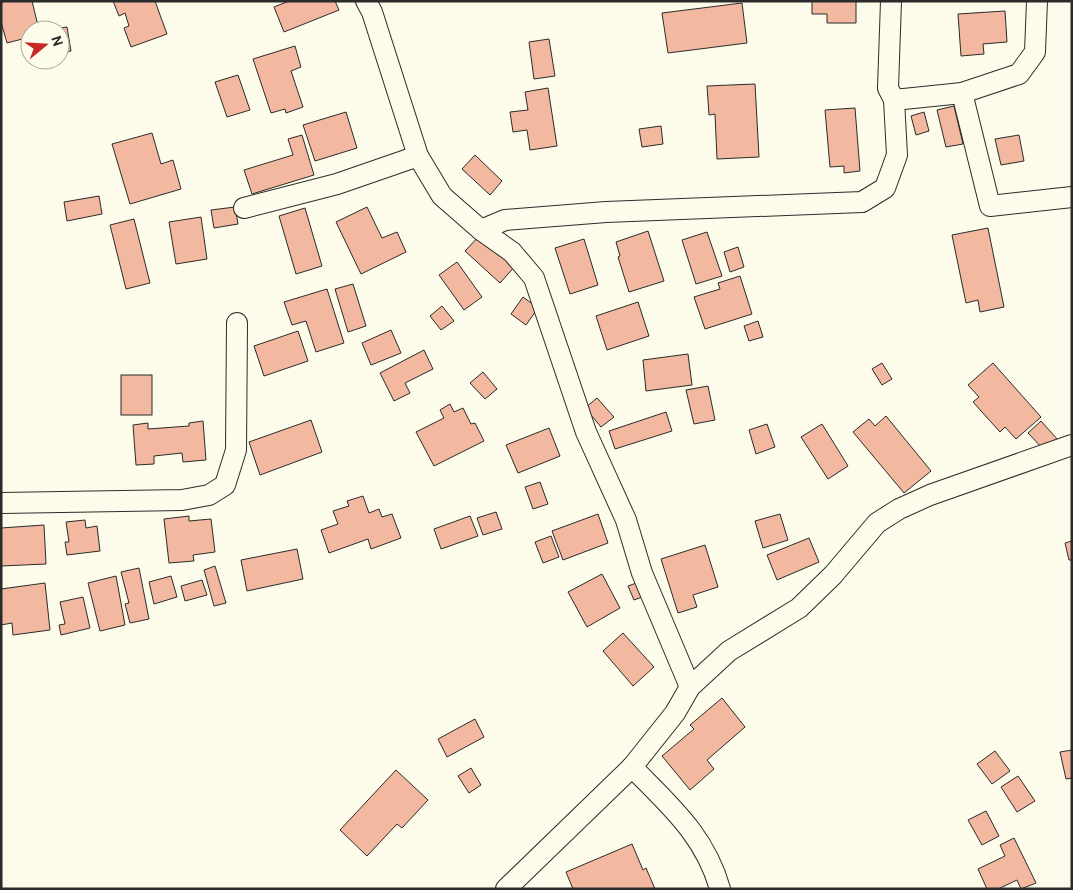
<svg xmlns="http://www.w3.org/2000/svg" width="1073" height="890" font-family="Cabin,sans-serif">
  <rect width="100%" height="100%" fill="#fdfbea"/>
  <g fill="#f2b8a0" stroke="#2b2b2b">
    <polygon points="4,1 32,1 39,30 30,30 30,37 7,43 1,22 1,4"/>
    <polygon points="113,1 155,1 167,34 131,47 124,28 129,26 125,13 119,16"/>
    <polygon points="289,1 335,1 339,10 284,32 274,7"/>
    <polygon points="812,1 856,1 856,23 827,23 827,14 812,14"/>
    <polygon points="742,3 747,43 668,53 662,13"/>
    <polygon points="1005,11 1007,42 983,44 984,54 961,56 958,14"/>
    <polygon points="67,27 71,51 60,53 60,30 48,30"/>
    <polygon points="549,39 555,76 534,79 529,42"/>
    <polygon points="295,46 301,67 291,71 303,107 286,113 285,109 271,113 253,59"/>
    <polygon points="238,75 250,110 227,117 215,82"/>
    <polygon points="755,84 759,157 717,159 715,114 709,115 707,86"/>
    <polygon points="548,88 557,146 530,150 527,130 513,132 510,112 528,110 525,92"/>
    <polygon points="954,106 963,144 946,147 937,110"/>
    <polygon points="855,108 860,171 844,173 844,166 830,167 825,110"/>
    <polygon points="346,112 357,148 315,161 303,125"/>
    <polygon points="924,112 929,131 916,135 911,116"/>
    <polygon points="661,126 663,144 642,147 639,129"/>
    <polygon points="152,133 161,164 173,160 181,189 130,204 112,144"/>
    <polygon points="302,135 314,175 252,194 244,170 293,155 288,139"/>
    <polygon points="1019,135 1024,161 1001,165 995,139"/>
    <polygon points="475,155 502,181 490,195 462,169"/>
    <polygon points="99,196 102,214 67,221 64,202"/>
    <polygon points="235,207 238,224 214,228 211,210"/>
    <polygon points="367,207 382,238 397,232 406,252 361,274 336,222"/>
    <polygon points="305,208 322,266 296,274 279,216"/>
    <polygon points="201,217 207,259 176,264 169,222"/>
    <polygon points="134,219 150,283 126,289 110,225"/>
    <polygon points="988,228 1004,307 980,312 978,300 966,303 952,235"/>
    <polygon points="648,231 664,281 629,292 618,257 620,256 616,242"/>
    <polygon points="707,232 722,276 696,284 682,240"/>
    <polygon points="482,233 516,265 500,283 465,251"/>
    <polygon points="584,239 598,285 570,294 555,248"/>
    <polygon points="738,247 744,267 730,272 724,252"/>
    <polygon points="457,262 482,297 464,310 439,275"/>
    <polygon points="740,276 752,314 705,329 694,297 720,289 718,283"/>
    <polygon points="353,284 366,326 348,332 335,289"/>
    <polygon points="327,289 344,343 316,352 306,321 292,325 284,302"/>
    <polygon points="523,297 538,308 526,325 511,314"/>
    <polygon points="638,302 649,336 607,350 596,316"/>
    <polygon points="442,306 454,321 441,330 430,316"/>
    <polygon points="758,321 763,337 749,341 744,326"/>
    <polygon points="391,330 401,353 371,365 362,343"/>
    <polygon points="298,331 308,361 264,376 254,346"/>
    <polygon points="424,350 433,369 405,383 410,393 394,401 380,373"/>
    <polygon points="688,354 692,385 646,391 643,360"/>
    <polygon points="882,363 892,379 882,385 872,369"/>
    <polygon points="993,363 1041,417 1016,439 1005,427 1000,432 973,402 979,397 968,385"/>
    <polygon points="483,372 497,389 485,399 470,383"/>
    <rect x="121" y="375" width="31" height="40"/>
    <polygon points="708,386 715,420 694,424 686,390"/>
    <polygon points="597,398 614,417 601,427 585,408"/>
    <polygon points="450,404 454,412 463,408 471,424 475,423 484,441 434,466 416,432 444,418 440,410"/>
    <polygon points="666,412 672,431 615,449 609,431"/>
    <polygon points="886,416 931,471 904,493 853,432 869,419 875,426"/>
    <polygon points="311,420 322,452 260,475 249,442"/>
    <polygon points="203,421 206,460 183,462 182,453 154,456 154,464 136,465 133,425 148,423 148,429 189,426 189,423"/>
    <polygon points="1041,421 1058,440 1046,452 1028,433"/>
    <polygon points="767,424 775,447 756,454 749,430"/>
    <polygon points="822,424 848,466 828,479 801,437"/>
    <polygon points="549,428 560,456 518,473 506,445"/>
    <polygon points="540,482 548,504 533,509 525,487"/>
    <polygon points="363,496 369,513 379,509 382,517 392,514 401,538 371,549 368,539 329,553 321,530 338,524 333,511 349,506 347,501"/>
    <polygon points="496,512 502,529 483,535 477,518"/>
    <polygon points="598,514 608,543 563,560 552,531"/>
    <polygon points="780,514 788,540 763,548 755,521"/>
    <polygon points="189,516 189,521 211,519 215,552 193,555 194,561 169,563 164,519"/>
    <polygon points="470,516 478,536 441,549 434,529"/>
    <polygon points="85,520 86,528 97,526 100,551 67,555 65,542 69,542 66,522"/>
    <polygon points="44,525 46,564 1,566 1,528"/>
    <polygon points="551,536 559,557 543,563 535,542"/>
    <polygon points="809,538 819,562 777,580 767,555"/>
    <polygon points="1072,541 1072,560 1069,560 1065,543"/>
    <polygon points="705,545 718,587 693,595 697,607 678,613 661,559"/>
    <polygon points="297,549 303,579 247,591 241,560"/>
    <polygon points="215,566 226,603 214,606 204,570"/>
    <polygon points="139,568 149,619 130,623 125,604 129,603 121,572"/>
    <polygon points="602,574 620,608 587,627 568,592"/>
    <polygon points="116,576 125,625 100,631 88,583"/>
    <polygon points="171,576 177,597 154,604 149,582"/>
    <polygon points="202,580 207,595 185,601 181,586"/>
    <polygon points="639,582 645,596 634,600 628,586"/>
    <polygon points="45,583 50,630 13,635 12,623 1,625 1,589"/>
    <polygon points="83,597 90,628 61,635 59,625 65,624 60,602"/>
    <polygon points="623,633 654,667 633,686 603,651"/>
    <polygon points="722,698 745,727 707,760 714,769 690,790 662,756 694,729 690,725"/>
    <polygon points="475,719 484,737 447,757 438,739"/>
    <polygon points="1072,750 1072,778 1066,779 1060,752"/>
    <polygon points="995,751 1010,771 992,784 977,764"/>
    <polygon points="471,768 481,785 469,793 458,776"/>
    <polygon points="396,770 428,800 402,828 397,824 367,856 340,830"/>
    <polygon points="1018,776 1035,801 1017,812 1001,787"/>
    <polygon points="986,811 999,836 982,845 968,820"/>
    <polygon points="1014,838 1036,883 1021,889 1017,880 998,889 987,889 978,869 1005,856 1000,845"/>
    <polygon points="632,844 643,870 646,868 655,889 573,889 566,872"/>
  </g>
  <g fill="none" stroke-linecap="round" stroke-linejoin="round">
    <defs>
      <g id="minor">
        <polyline points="366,1 372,12 418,156 442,196 481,230 512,252 534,278 586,432 626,520 642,573 690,687"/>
        <polyline points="891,1 888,88 894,100 962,93 990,206 1072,197"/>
        <polyline points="962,93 1019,74 1035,52 1037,1"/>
        <polyline points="244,208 337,184 418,156"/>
        <polyline points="481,230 505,220 606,212 862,202 885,188 897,155 894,100"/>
        <polyline points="1,503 182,500 209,495 225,485 236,450 237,323"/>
        <path d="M632,767C669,805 705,835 720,889"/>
        <polyline points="506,889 632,767 675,713 690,687 729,651 799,608 833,575 877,523 899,509 930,495 1072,445"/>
      </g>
    </defs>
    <use href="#minor" stroke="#2b2b2b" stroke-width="22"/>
    <use href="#minor" stroke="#fdfbea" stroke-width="20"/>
  </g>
  <rect width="1073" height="890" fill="none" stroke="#2b2b2b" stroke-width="5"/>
  <g transform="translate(45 45) rotate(72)"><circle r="24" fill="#fdfbea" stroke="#a9a89e"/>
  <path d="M0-4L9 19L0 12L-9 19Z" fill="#c62828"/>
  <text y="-8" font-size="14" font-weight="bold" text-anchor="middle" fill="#2b2b2b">N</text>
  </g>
</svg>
